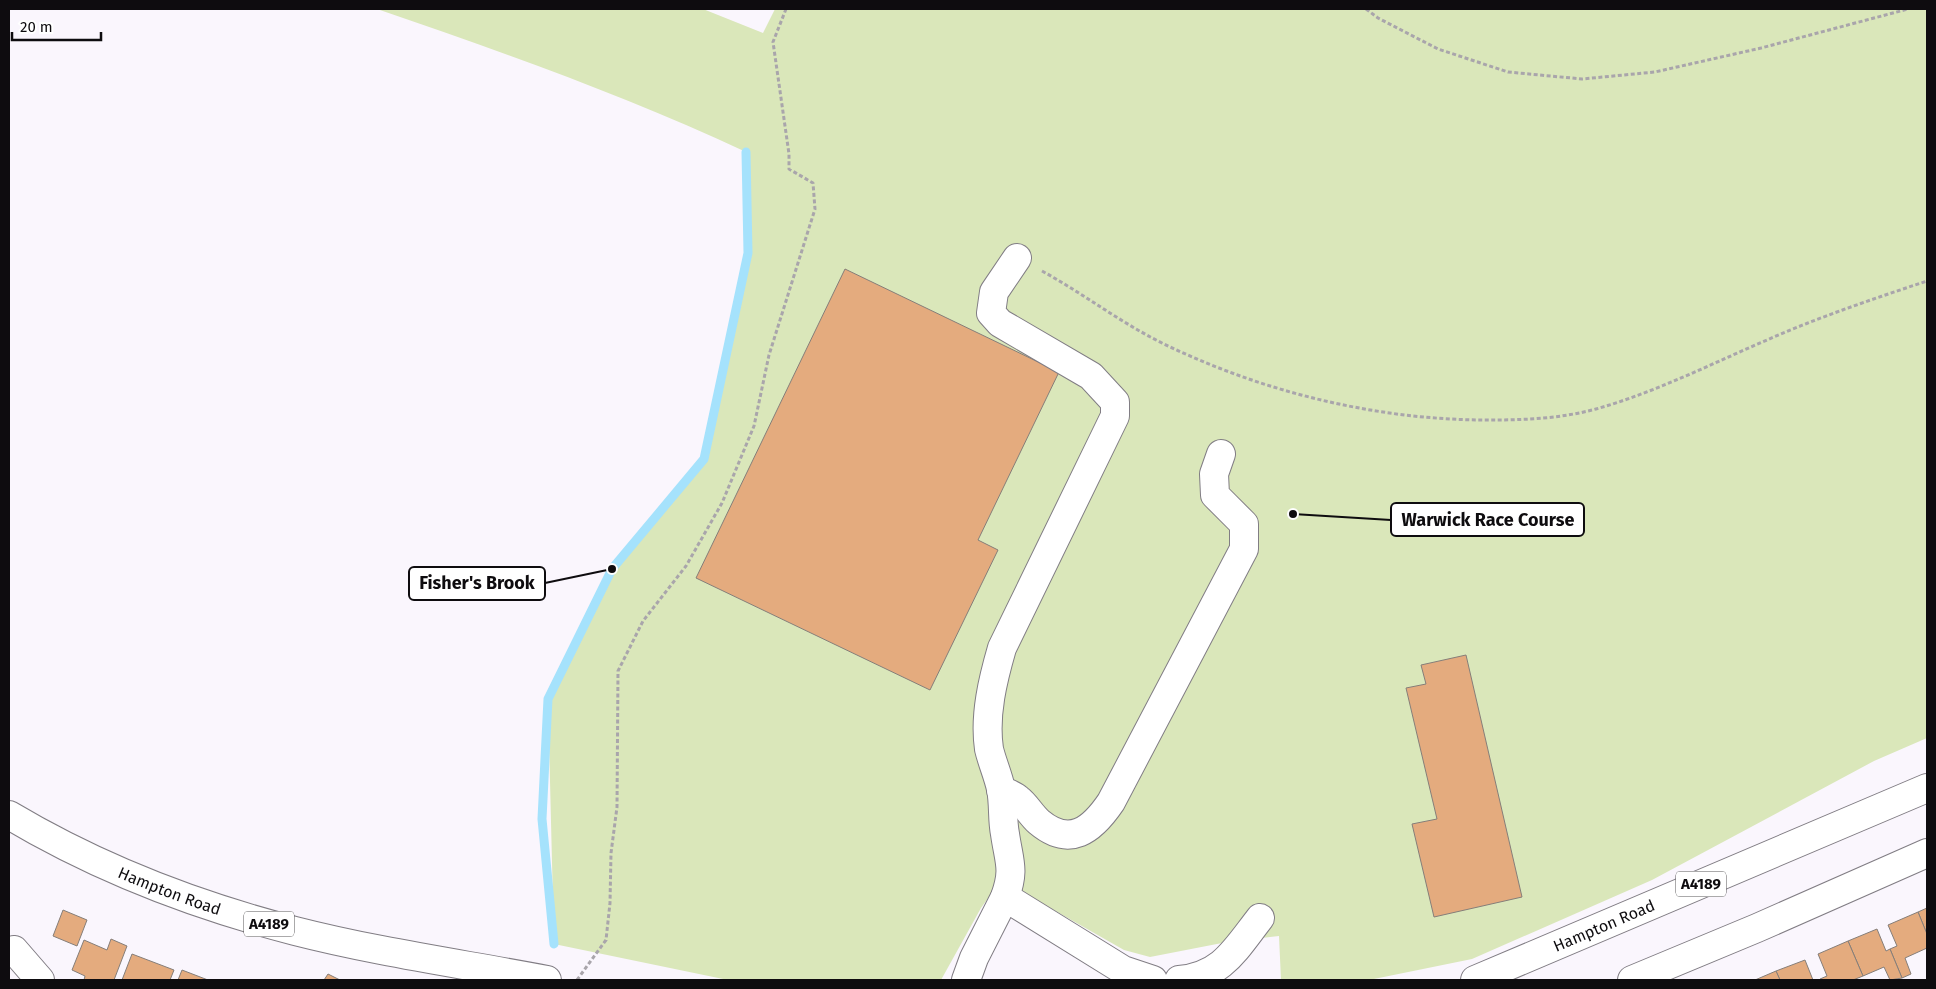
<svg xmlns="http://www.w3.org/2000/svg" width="1936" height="989" font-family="'Fira Sans',sans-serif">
  <rect width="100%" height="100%" fill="#faf6fd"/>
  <path fill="#dae7ba" d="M377,9H703L763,33L775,9H1927V738L1874,761L1652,880L1472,959L1369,980H1281L1279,936L1222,943L1150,957L1124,950L1001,880L981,908L941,980H728L554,944L548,699L612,569L704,459L748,253L746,152C626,96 502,52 377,9Z"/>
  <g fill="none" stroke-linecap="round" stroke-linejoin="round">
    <polyline stroke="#a5e2fc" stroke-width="9" points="554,944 542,819 548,699 612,569 704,459 748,253 746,152"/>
  </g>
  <g fill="#e4ab7e" stroke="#857e79">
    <polygon points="845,269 1059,372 978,540 998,550 930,690 696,578"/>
    <polygon points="1466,655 1522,897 1434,917 1412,824 1437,819 1406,688 1426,684 1421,665"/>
    <polygon points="1927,908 1927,934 1918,912"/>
    <polygon points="63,910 87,920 77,946 53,936"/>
    <polygon points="1918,912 1927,934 1927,948 1905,958 1911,974 1902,978 1890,949 1897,946 1888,925"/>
    <polygon points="1877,929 1886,951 1890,949 1902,978 1890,980 1884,967 1863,976 1848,941"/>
    <polygon points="111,939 127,946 114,980 84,980 85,976 72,970 84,940 107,950"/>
    <polygon points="1848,941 1863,976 1853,980 1820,980 1820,979 1827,976 1818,954"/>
    <polygon points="132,954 174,970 170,980 122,980"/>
    <polygon points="1805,960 1813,980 1780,980 1776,971"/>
    <polygon points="182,970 208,980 178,980"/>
    <polygon points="1776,971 1780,980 1755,980"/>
    <polygon points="328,974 340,980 324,980"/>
  </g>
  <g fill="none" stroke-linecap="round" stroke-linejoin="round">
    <defs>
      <g id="minor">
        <path d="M1001,790C1007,793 1014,795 1018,799C1026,805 1031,815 1039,822C1070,848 1092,830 1111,802L1244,549V524L1215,495L1214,474L1221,454"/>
        <path d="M1005,897C1015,869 1009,862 1005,834C1002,819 1004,804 1001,789C998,775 992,762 989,749C984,715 993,679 1002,648L1115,416V402L1091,376L1000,323L991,313L994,292L1017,258"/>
        <polyline points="14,950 40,980"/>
        <polyline points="966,980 974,958 1005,897 1123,970 1153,980"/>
        <path d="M1179,980C1222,976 1235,950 1260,918"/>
        <polyline points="1632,980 1757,928 1927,853"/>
      </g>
      <g id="major">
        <path id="s1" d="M9,815C98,868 194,905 295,931C377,952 463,964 547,980"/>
        <path id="s2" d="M1475,980L1927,788"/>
      </g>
    </defs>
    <use href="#minor" stroke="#817d84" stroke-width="30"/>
    <use href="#major" stroke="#817d84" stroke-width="30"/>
    <g stroke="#a9a5ab" stroke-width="3" stroke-dasharray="4 2.5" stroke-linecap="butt">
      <polyline points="1366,9 1378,18 1438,49 1508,72 1582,79 1655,72 1761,48 1908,9"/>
      <path d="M1042,271C1084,294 1121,323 1164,344C1265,393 1381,421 1493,420C1527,420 1563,418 1596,409C1656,392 1711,364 1767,340C1819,317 1873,299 1927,281"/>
      <polyline points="577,980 606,940 610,903 611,853 617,807 618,671 643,621 686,566 722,503 754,426 769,355 815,209 813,183 789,169 789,154 773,42 786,9"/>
    </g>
    <use href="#minor" stroke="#fff" stroke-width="28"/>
    <use href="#major" stroke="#fff" stroke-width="28"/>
  </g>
  <g text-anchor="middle" stroke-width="4" stroke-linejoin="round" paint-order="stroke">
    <g fill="#fff" stroke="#565557" stroke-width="1">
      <rect x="1676" y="871.5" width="50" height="25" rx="4"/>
      <rect x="244" y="911.5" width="50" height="25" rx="4"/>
    </g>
    <g font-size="15" font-weight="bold" fill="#0e0c0f">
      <text x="1701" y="889">A4189</text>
      <text x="269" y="929">A4189</text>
    </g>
    <g font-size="16" fill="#0e0c0f" stroke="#fff">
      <text dy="6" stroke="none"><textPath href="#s1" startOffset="178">Hampton Road</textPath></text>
      <text dy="6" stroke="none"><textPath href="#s2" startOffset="140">Hampton Road</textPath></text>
    </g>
  </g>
  <path fill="none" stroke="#0e0c0f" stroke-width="2" d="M1293 514L1391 520M612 569L545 583"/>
  <g fill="#0e0c0f" stroke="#fff" stroke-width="2">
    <circle cx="1293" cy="514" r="5"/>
    <circle cx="612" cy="569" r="5"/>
  </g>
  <g fill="#fff" stroke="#0e0c0f" stroke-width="2">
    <rect x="1391" y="503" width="193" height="33" rx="5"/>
    <rect x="409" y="567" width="136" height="33" rx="5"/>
  </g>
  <g font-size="18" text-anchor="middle" font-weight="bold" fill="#0e0c0f">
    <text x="1488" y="526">Warwick Race Course</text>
    <text x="477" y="589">Fisher's Brook</text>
  </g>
  <rect width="1936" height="989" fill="none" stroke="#0e0c0f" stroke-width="20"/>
  <path d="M12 32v8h89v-8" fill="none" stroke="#0e0c0f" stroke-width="2.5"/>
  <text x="20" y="32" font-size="15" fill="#0e0c0f" stroke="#ffffff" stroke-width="4" paint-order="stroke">20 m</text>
</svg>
